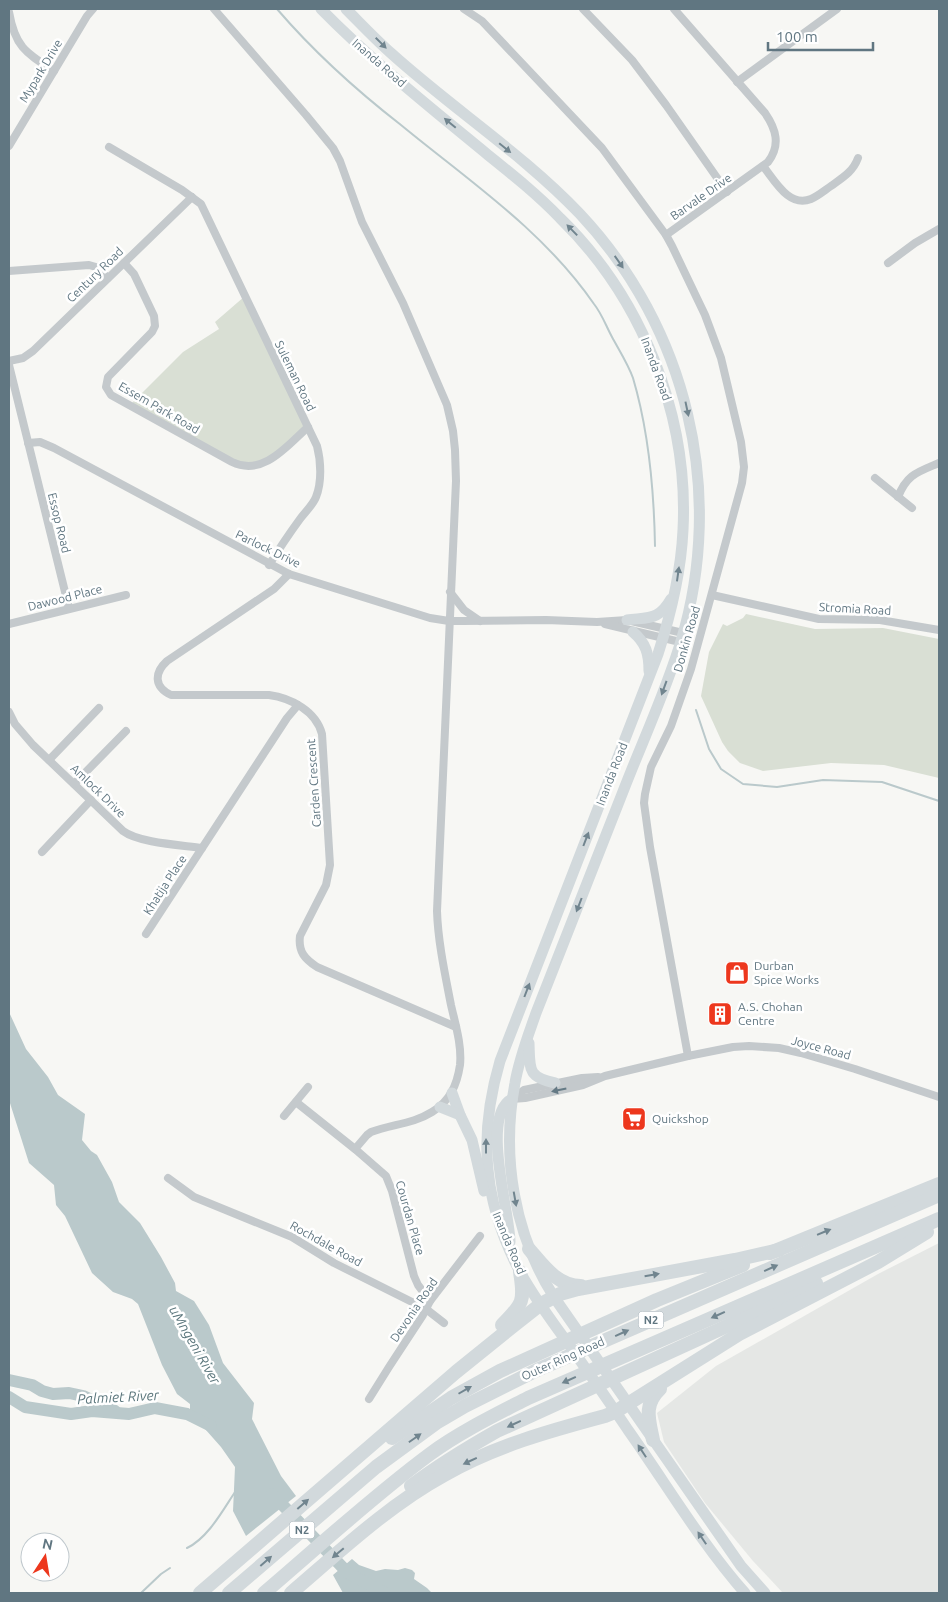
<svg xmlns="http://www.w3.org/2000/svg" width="948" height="1602" font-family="Ubuntu,sans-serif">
  <rect width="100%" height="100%" fill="#f7f7f4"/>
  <polygon fill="#e5e7e5" points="939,1243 939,1593 783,1593 753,1561 705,1503 664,1442 657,1413 716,1366 878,1274"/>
  <g fill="#d9dfd4">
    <polygon points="245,296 307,427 267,459 243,465 130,405 183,352 219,329 215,322"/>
    <polygon points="746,614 815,629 883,628 939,639 939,778 884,765 831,763 763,771 740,763 728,751 722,742 701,696 709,652 723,624 727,626 743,618"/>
  </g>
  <g fill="#bac9cb">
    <polygon points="9,1012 26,1049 48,1077 58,1095 85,1114 82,1140 91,1151 97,1155 112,1182 119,1202 140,1223 161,1257 175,1283 176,1291 194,1301 209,1325 223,1363 254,1403 252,1419 281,1476 296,1496 246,1536 233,1511 235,1467 221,1447 190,1412 190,1404 177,1394 162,1365 138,1304 132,1299 113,1292 92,1273 65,1216 56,1205 54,1185 29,1163 9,1100"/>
    <polygon points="352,1559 359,1565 376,1571 385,1569 398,1570 405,1568 412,1570 415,1573 414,1579 427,1588 432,1593 343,1593 333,1575"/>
  </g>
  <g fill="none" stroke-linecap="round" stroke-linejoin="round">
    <g stroke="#bac9cb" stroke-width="2">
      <path d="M277,9C314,52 356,90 401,125C469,181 543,230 594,304C602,314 606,326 612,337C619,350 628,364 633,378C649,432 654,489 655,546"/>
      <polyline points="696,710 709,749 721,769 743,784 777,787 823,780 882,782 939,801"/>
      <path d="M187,1548C208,1538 223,1510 235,1492"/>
      <polyline points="141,1593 161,1574 170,1568"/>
    </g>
    <g stroke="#bac9cb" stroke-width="12">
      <polyline points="9,1380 32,1385 42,1391 53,1394 69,1393 83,1396 115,1411"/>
      <polyline points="9,1397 25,1407 71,1414 92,1411 129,1414 155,1408 187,1414 211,1426"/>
      <polyline points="272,1494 348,1573 385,1593"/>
    </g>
    <g stroke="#c4c9cc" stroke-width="8">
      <path d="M214,9L306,115L333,148L340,161L362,222L403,303L447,405L453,431L455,450L456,481L437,911C438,942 445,974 451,1005C455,1023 462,1045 460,1065C457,1085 450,1101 432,1112C413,1124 392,1124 371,1132L367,1135L355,1149"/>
      <polyline points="464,9 482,21 602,148 666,235 672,246 705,315 721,358 741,442 744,467 742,483 691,669 671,726 651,767 645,794 644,803 650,847 688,1056"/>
      <polyline points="583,9 632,60 666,105 727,192"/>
      <path d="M9,12C15,47 26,53 54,71"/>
      <polyline points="737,82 837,9"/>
      <polyline points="9,146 87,16 93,9"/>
      <path d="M109,147L182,190L201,204L317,446C321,461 322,482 316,497C313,505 305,512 300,519C289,534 279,549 269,565"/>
      <path d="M763,166C775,181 789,208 811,199C818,196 825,190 831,186C842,178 853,172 858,158"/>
      <path d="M666,235L768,162C781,145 776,129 765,113L674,9"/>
      <path d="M124,263L134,274L154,316L155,326L152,332L108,377L106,387L111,395L232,462C263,477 287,446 308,427"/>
      <polyline points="888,263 915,243 939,229"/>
      <polyline points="9,271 89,265 96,267 108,278"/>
      <polyline points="9,361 23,358 33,351 192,197"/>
      <polyline points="9,365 69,608"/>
      <polyline points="28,443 40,442 54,448 289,574 430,618 449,621 463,621 546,620 597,622 627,620 683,633"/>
      <polyline points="875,478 912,508"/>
      <path d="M898,497C907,474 918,472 939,463"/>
      <path d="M289,574L274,589L167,661C154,673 154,687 171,695H269C291,698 316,711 322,734L330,865L326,885L300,936C298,952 305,959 317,967L456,1027"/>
      <polyline points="450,592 464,610 480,621"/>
      <polyline points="712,595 819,619 880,620 939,630"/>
      <polyline points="9,624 126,595"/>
      <polyline points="605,624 680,642"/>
      <path d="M9,712L15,724L33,745L123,831C139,843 181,845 202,848"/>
      <polyline points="49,760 99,708"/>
      <polyline points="74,784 126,731"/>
      <polyline points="42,852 91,800"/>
      <polyline points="146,934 287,718 298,705"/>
      <polyline points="513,1098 524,1090 582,1078 598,1077"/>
      <polyline points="512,1099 525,1098 583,1085 605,1076 688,1056 733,1047 749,1046 779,1048 801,1053 855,1069 939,1097"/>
      <polyline points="296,1102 355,1149 386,1176 392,1191 414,1276 418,1285 430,1301"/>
      <polyline points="284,1116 308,1087"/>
      <polyline points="168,1178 194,1197 292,1237 334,1263 426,1309 444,1323"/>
      <polyline points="369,1399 389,1367 423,1315 430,1301 480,1236"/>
    </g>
    <g stroke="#d2d9dc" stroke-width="11">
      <path d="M321,9C373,62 431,108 488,155C513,175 538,195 560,218C642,298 689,415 683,530C681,573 671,614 658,654L500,1061C478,1136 483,1201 519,1270C534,1298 554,1324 572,1349C591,1376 610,1403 628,1430C667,1485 701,1543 745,1593"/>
      <path d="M346,9C361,24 376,40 392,54C453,109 524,155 580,214C687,328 726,491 681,641C666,691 643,740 624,789C595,864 565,938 536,1013C528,1036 519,1059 515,1083C501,1156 514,1234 554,1297L741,1566L765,1593"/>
      <path d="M627,620C650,617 659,620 671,599"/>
      <path d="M633,632C646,643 649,654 649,671"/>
      <path d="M529,1043C530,1069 527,1077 555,1083"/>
      <polyline points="452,1093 460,1115 472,1140 484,1191"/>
      <polyline points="440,1107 460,1115"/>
      <path d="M510,1242C510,1213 480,1115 512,1099"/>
    </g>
    <g stroke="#d2d9dc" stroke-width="14">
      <path d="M529,1249C543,1265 557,1286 581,1286"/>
      <polyline points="770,1253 939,1184"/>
      <path d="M502,1325C523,1304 525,1301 520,1272"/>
      <polyline points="392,1438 451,1398 500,1371 657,1300 743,1265"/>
      <path d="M653,1440C649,1420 643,1405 660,1389"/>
      <path d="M411,1486C439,1465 467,1448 497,1431L727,1326L816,1283"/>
      <polyline points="200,1593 456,1372 513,1326 541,1304 560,1294 578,1289 735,1260 779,1250"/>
      <polyline points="229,1593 376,1467 436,1423 465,1406 537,1370 939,1195"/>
      <path d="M264,1593C318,1547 372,1497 430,1454C460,1432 495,1415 528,1398L939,1219"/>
      <path d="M291,1593C339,1552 389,1505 444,1475C495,1446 549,1431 605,1416L615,1412L739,1334L878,1262L927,1232"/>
    </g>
  </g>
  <defs><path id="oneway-solid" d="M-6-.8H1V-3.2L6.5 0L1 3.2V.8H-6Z" transform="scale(1.25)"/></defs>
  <g fill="#71858f">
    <use href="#oneway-solid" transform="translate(381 43) rotate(45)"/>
    <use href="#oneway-solid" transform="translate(450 123) rotate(-140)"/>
    <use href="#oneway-solid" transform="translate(505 148) rotate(39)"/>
    <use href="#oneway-solid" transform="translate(572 230) rotate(-134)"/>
    <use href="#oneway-solid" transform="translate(619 262) rotate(55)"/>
    <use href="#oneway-solid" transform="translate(687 409) rotate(78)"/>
    <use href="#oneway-solid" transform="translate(678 574) rotate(-82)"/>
    <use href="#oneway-solid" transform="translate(664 688) rotate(110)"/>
    <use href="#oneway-solid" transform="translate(586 839) rotate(-69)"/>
    <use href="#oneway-solid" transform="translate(579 905) rotate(111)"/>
    <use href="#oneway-solid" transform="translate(527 990) rotate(-69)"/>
    <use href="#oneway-solid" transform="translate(486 1146) rotate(-90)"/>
    <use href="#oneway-solid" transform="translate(515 1199) rotate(80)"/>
    <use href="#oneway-solid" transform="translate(824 1232) rotate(-22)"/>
    <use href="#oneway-solid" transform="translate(771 1268) rotate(-24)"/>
    <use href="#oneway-solid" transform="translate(652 1275) rotate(-10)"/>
    <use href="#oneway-solid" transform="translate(718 1315) rotate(156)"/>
    <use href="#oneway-solid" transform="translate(622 1333) rotate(-24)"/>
    <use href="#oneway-solid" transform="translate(569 1380) rotate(156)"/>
    <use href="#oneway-solid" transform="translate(465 1390) rotate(-30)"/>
    <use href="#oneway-solid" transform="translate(514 1424) rotate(155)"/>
    <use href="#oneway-solid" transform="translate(415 1438) rotate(-35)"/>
    <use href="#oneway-solid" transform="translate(642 1451) rotate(-123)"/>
    <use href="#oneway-solid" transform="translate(470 1461) rotate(155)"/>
    <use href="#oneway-solid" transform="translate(303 1504) rotate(-41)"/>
    <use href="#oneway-solid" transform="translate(702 1538) rotate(-124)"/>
    <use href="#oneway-solid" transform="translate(338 1553) rotate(140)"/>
    <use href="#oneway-solid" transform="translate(266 1561) rotate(-41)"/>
  </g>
  <use fill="#657a85" href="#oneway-solid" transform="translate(559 1090) rotate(168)"/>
  <defs>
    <symbol id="shop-square" viewBox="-11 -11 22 22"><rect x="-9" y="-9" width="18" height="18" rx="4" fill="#ed371d" stroke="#fff"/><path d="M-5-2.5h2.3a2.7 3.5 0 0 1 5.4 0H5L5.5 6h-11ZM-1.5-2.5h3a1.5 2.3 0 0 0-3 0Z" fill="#fff"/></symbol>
    <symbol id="building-square" viewBox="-11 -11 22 22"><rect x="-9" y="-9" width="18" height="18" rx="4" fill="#ed371d" stroke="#fff"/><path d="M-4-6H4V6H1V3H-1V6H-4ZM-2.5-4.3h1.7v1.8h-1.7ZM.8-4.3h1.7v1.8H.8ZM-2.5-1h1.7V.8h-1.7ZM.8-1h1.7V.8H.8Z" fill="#fff"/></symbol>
    <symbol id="supermarket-square" viewBox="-11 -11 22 22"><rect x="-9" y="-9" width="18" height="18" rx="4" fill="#ed371d" stroke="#fff"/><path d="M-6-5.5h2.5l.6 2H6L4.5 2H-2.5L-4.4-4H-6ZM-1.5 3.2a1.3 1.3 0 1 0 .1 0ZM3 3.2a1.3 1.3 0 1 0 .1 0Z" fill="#fff"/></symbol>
  </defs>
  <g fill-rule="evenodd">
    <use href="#shop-square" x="723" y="959" width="28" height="28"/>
    <use href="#building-square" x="706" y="1000" width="28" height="28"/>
    <use href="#supermarket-square" x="620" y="1105" width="28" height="28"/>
  </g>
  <g text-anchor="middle" stroke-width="5" stroke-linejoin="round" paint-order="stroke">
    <g fill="#fff" stroke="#909fa7" stroke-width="1">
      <rect x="638.5" y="1311.5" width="25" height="17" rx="4"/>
      <rect x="289.5" y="1521.5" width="25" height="17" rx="4"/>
    </g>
    <g font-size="11" font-weight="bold" fill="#607681">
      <text x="651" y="1324">N2</text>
      <text x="302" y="1534">N2</text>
    </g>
    <g font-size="12" fill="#607681" stroke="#fff">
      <text transform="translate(379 63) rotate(41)" y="4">Inanda Road</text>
      <text transform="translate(41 71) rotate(-59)" y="4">Mypark Drive</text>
      <text transform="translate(701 197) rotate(-35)" y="4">Barvale Drive</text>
      <text transform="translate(95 275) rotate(-44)" y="4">Century Road</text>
      <text transform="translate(656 369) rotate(70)" y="4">Inanda Road</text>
      <text transform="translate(295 376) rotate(64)" y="4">Suleman Road</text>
      <text transform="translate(159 408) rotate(30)" y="4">Essem Park Road</text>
      <text transform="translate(59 523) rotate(76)" y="4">Essop Road</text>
      <text transform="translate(268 549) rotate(26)" y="4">Parlock Drive</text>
      <text transform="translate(65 598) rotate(-14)" y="4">Dawood Place</text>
      <text transform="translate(855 609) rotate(3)" y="4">Stromia Road</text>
      <text transform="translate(687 639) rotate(-74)" y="4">Donkin Road</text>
      <text transform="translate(612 774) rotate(-69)" y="4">Inanda Road</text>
      <text transform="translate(314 783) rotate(-94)" y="4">Carden Crescent</text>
      <text transform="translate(98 791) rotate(44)" y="4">Amlock Drive</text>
      <text transform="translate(165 885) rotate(-57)" y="4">Khatija Place</text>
      <text transform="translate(821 1048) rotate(15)" y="4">Joyce Road</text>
      <text transform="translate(410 1218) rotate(74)" y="4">Courdan Place</text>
      <text transform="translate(509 1243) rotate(67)" y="4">Inanda Road</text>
      <text transform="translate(326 1244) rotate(29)" y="4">Rochdale Road</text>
      <text transform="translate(414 1310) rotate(-56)" y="4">Devonia Road</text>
      <text transform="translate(563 1359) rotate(-24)" y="4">Outer Ring Road</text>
    </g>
    <g font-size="12" fill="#607681" stroke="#fff" text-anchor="start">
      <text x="754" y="970">Durban<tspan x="754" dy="14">Spice Works</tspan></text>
      <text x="738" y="1011">A.S. Chohan<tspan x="738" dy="14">Centre</tspan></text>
      <text x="652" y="1123">Quickshop</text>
    </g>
    <g font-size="14" font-style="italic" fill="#5b767c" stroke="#fff">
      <text transform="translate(195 1345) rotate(60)" y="5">uMngeni River</text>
      <text transform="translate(118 1397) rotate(-3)" y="5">Palmiet River</text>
    </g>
  </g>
  <rect width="948" height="1602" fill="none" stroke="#607681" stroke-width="20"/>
  <g transform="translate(45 1557) rotate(12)"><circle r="24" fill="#ffffff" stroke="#bfc8cd"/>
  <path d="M0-4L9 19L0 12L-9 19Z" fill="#ed371d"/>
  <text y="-8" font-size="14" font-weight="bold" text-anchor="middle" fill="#607681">N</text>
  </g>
  <path d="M768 42v8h105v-8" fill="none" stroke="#607681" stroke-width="2.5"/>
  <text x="776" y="42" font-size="15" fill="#607681" stroke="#ffffff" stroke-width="4" paint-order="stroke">100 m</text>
</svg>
